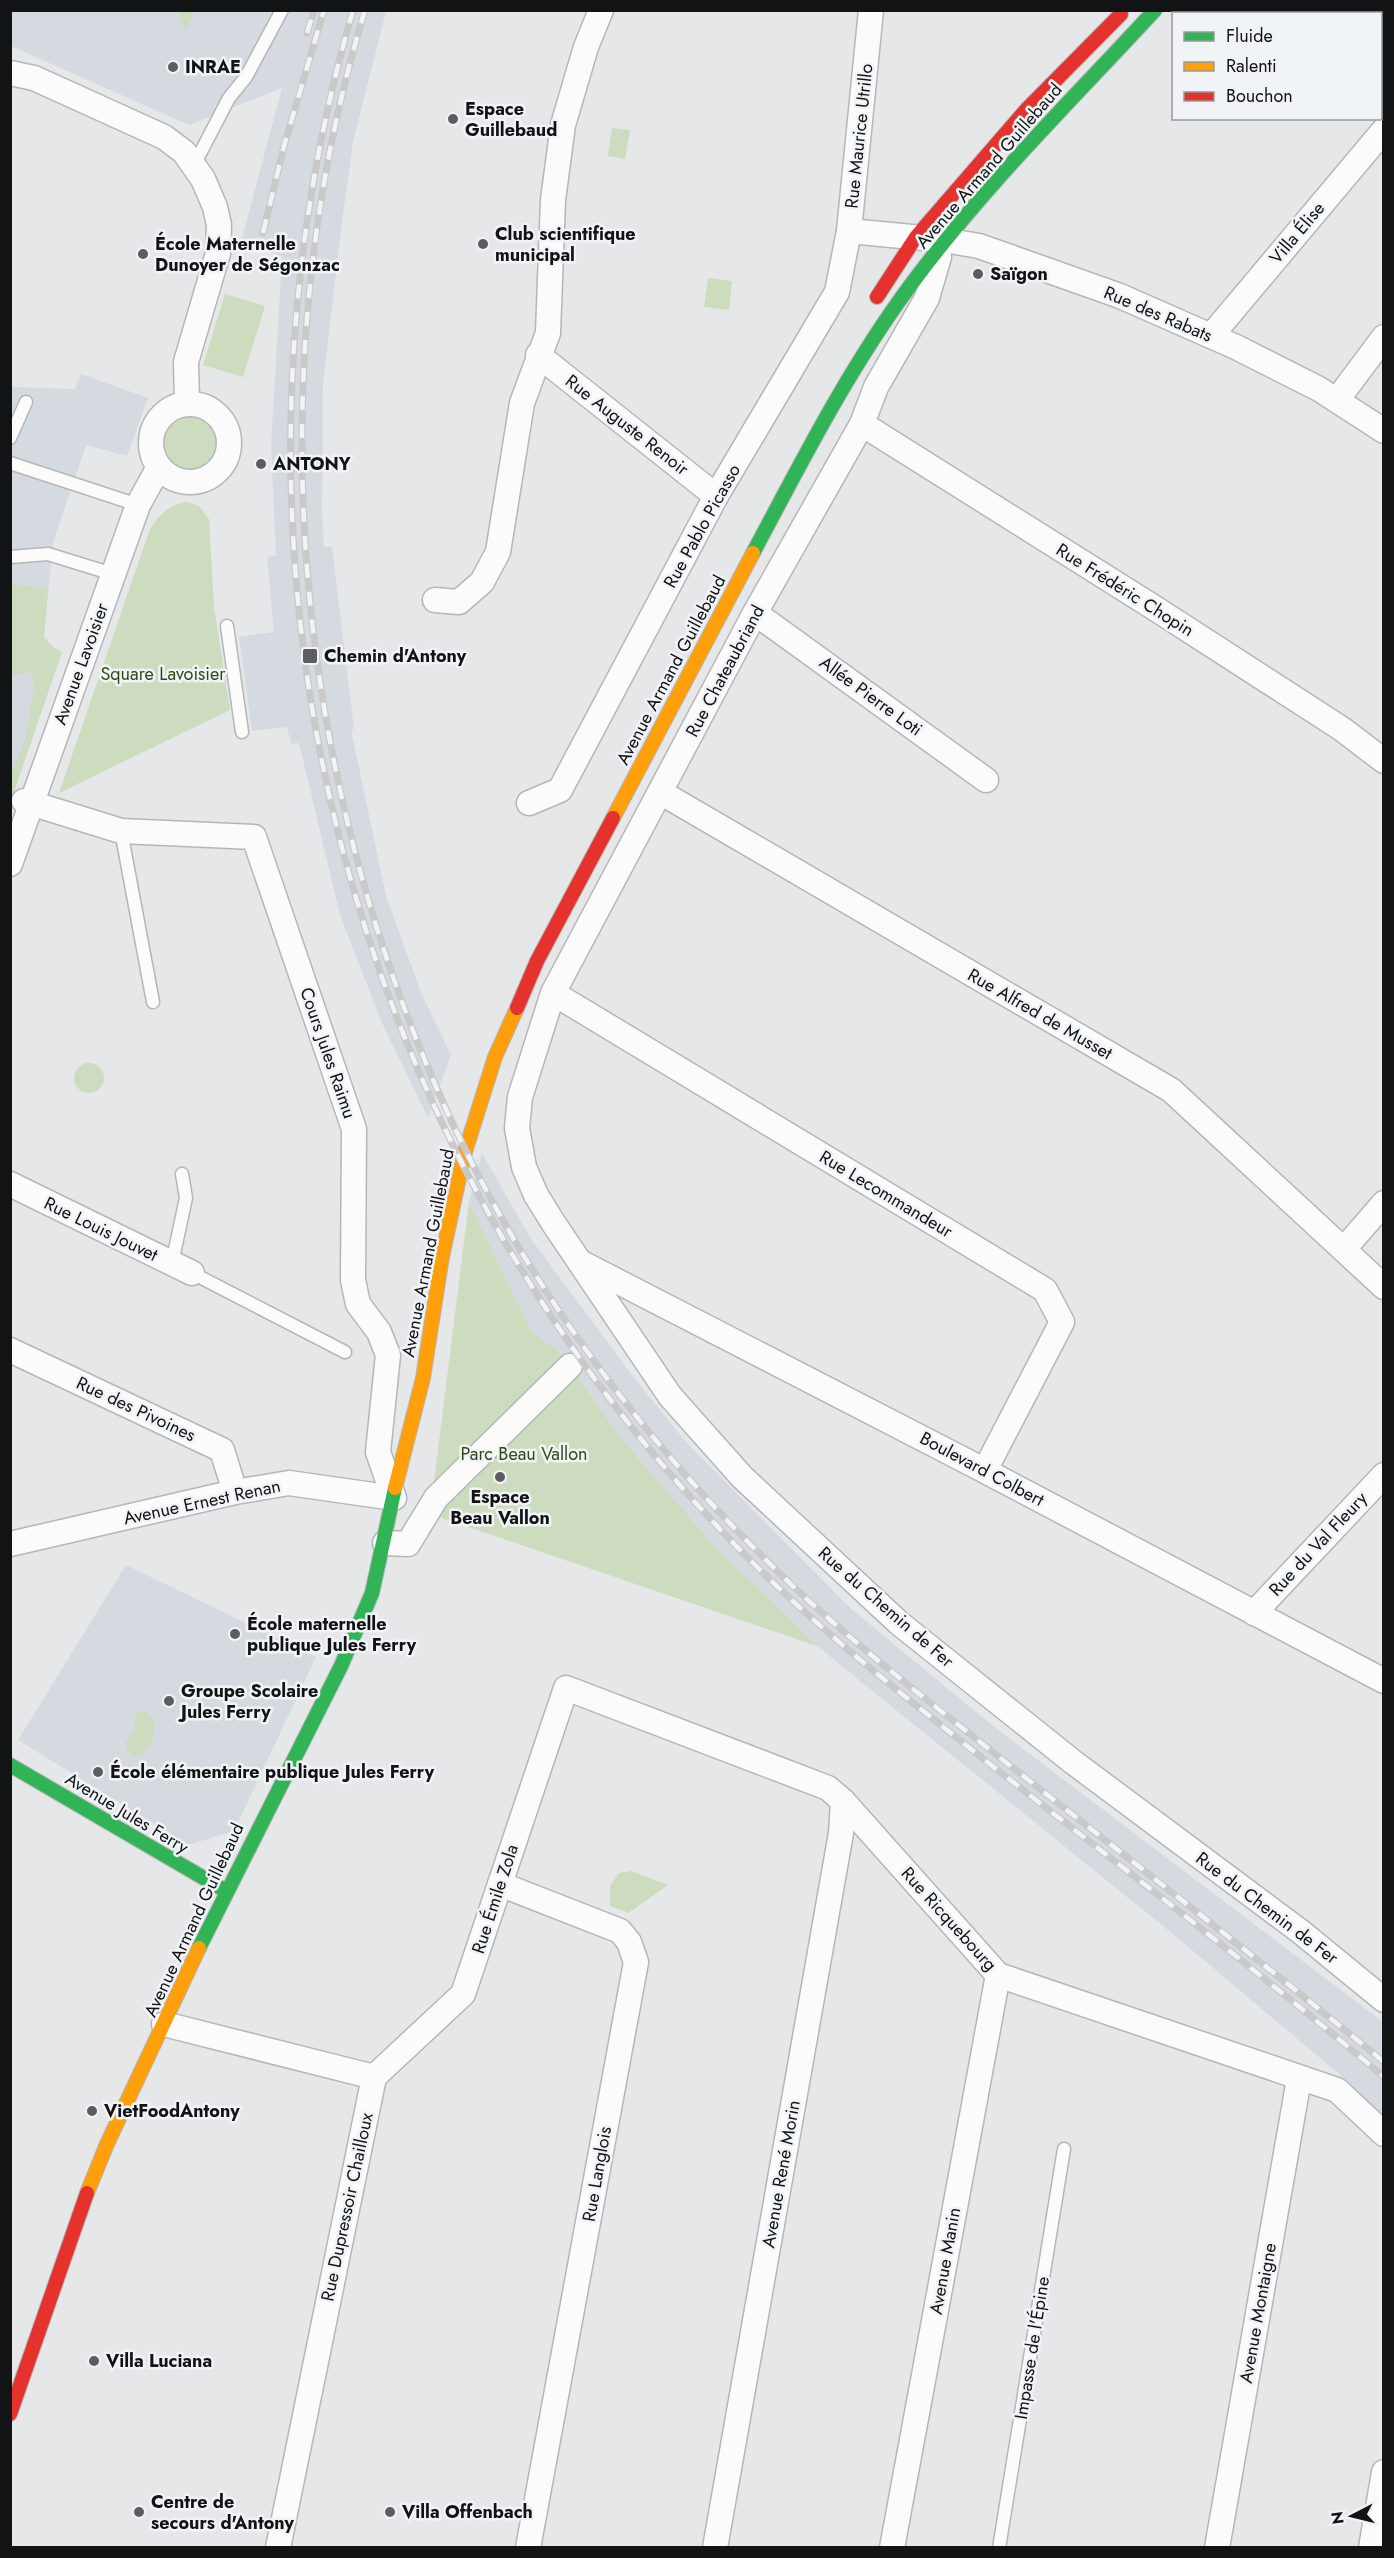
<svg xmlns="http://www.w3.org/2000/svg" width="1394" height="2558" font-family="Jost,sans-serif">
  <rect width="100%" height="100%" fill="#e5e7e9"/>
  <g fill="#d5dae0">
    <polygon points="11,11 386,11 353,142 342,222 323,384 322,512 324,547 332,547 354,729 351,730 386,896 422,995 451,1055 428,1118 382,1023 340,915 299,743 291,744 287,727 252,731 239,637 274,632 267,557 276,556 271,447 282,257 241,242 282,88 189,125 11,46"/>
    <polygon points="81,374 148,398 127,456 86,445 53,543 44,637 53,647 62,652 11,800 11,387 75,389"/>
    <polygon points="482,1153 531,1239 632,1375 685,1441 850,1608 993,1726 1383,2022 1383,2117 1345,2079 1174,1935 817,1646 713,1544 620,1437 561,1353 532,1332 469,1202"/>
    <polygon points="126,1565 316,1657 234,1831 188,1845 18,1740"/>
  </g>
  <g fill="#cddcbf">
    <polygon points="178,11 195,11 185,32"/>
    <polygon points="612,128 630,130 625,159 608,156"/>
    <polygon points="708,278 732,281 729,310 704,307"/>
    <polygon points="225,294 265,306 243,377 203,365"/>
    <circle cx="190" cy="443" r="28"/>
    <path d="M187,502L199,506L209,519L214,607L230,710L59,793L150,529C161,513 167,506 187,502Z"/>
    <polygon points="11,584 48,589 44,637 53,647 62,652 11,800 11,775 26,737 34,685 31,672 11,675"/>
    <circle cx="89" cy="1078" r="15"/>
    <polygon points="469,1202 532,1332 561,1353 620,1437 713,1544 817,1646 430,1514"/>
    <path d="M141,1710L151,1715C160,1729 151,1752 135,1756L127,1750L125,1743L135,1729V1716Z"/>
    <polygon points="632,1871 668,1885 628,1913 610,1906 610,1886 619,1873"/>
  </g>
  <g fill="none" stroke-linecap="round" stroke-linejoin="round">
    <defs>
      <g id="lane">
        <polyline points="194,165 229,98 246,77 282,10"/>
        <polyline points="10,438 26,402"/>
        <polyline points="10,463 138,505"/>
        <polyline points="10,557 48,554 103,571"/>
        <polyline points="227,626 242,732"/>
        <polyline points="121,831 153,1002"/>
        <polyline points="172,1263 186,1198 182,1174"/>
        <polyline points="192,1273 345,1352"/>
        <polyline points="999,2548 1064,2149"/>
      </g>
      <g id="street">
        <polyline points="10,73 34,78 164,137 184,152 203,179 215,207 219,225 218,253 186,362 187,403"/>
        <polyline points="849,231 944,240 979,246 1120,296 1236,347 1319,389 1384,431"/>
        <polyline points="939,257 927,298 876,387 862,424 755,613 553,993 520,1097 517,1128 524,1167 536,1195 554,1224 670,1396 742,1477 899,1623 1073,1762 1301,1932 1384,2000"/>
        <polyline points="1211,336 1384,130"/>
        <polyline points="538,355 716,496"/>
        <polyline points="1337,400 1384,337"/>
        <circle cx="190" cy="443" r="39"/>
        <polyline points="862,424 1153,607 1342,729 1384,761"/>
        <polyline points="435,600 459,602 482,582 498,552 522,403 548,333 553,200 563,125 586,47 601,10"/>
        <polyline points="755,613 986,780"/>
        <polyline points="660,792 1171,1090 1384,1287"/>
        <polyline points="529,803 560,790 716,496 837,292 849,231 871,10"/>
        <polyline points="10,864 138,505 159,467"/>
        <polyline points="553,993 1045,1290 1062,1322 985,1470"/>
        <polyline points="10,1184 192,1273"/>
        <polyline points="1344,1249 1384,1203"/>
        <polyline points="580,1262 970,1463 1384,1681"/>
        <polyline points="10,1350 222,1450 235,1492"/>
        <polyline points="385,1543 408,1544 436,1498 570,1366"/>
        <polyline points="10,1544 235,1492 289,1483 394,1498 378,1452 388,1355 379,1332 358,1304 353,1280 354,1129 254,837 121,831 24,801"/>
        <polyline points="1254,1613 1384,1475"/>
        <polyline points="500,1884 620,1931 629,1942 636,1962 528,2548"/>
        <polyline points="164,2024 374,2077 278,2548"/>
        <polyline points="374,2077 463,1994 566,1688 828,1788 843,1801 998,1975 1337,2090 1384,2134"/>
        <polyline points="715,2548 841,1833 843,1801"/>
        <polyline points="892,2548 998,1975"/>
        <polyline points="1217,2548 1299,2079"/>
        <polyline points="1371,2548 1384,2472"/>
      </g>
      <g id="fast">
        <path d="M753,553C801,463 849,368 910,286C983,187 1072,100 1155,10"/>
        <polyline points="10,1765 226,1891"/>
        <polyline points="199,1948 341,1666 372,1593 395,1488"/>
      </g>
      <g id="slow">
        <polyline points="613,818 753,553"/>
        <polyline points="395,1488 423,1378 442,1257 464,1155 495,1057 517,1008"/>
        <polyline points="87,2193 107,2144 199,1948"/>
      </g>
      <g id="jam">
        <polyline points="877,297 916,237 1026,110 1121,14"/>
        <polyline points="517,1008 537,961 613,818"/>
        <polyline points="10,2414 87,2193"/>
      </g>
    </defs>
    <use href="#lane" stroke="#b5b6b7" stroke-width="15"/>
    <use href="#street" stroke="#b5b6b7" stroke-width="27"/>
    <use href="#fast" stroke="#b5b6b7" stroke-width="16"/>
    <use href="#slow" stroke="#b5b6b7" stroke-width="16"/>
    <use href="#jam" stroke="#b5b6b7" stroke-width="16"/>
    <use href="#lane" stroke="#fbfbfc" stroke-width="12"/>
    <use href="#street" stroke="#fbfbfc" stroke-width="24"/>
    <use href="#fast" stroke="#30b455" stroke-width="14"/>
    <use href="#slow" stroke="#ff9f0a" stroke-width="14"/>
    <use href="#jam" stroke="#e5322d" stroke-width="14"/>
    <defs>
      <g id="rail">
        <path d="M353,10C193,562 346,1157 752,1562C823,1633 903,1695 981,1757C1116,1863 1253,1966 1384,2077"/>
        <path d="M365,10C259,359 290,748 434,1082C510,1260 628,1424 766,1560C839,1633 922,1696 1003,1760C1130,1860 1259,1959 1384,2062"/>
        <polyline points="307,33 314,10"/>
        <polyline points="263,233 284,146 324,10"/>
      </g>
    </defs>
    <use href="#rail" stroke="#c9c9ca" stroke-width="7"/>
    <use href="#rail" stroke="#f1f4f7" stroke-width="4.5" stroke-dasharray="14" stroke-linecap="butt"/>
  </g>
  <g fill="#5c5d5f" stroke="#f1f4f7" stroke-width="2">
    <circle cx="173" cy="67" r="6"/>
    <circle cx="453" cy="119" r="6"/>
    <circle cx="483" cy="244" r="6"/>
    <circle cx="143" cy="254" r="6"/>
    <circle cx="978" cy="274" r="6"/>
    <circle cx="261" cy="464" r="6"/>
    <rect x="302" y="648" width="16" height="16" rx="3"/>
    <circle cx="500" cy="1477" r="6"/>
    <circle cx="235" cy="1634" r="6"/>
    <circle cx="169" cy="1701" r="6"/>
    <circle cx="98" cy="1772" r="6"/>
    <circle cx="92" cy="2111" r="6"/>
    <circle cx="94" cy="2361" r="6"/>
    <circle cx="139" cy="2512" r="6"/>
    <circle cx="390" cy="2512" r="6"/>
  </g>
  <g text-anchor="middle" stroke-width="5" stroke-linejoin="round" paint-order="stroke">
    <g font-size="18" font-weight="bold" fill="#121314" stroke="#f1f4f7" text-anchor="start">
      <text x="185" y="73">INRAE</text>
      <text x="465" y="115">Espace<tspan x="465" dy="21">Guillebaud</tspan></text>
      <text x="495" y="240">Club scientifique<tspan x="495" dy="21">municipal</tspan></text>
      <text x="155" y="250">École Maternelle<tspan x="155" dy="21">Dunoyer de Ségonzac</tspan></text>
      <text x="990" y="280">Saïgon</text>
      <text x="273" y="470">ANTONY</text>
      <text x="324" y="662">Chemin d'Antony</text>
      <text x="500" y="1503" text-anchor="middle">Espace<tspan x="500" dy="21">Beau Vallon</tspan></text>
      <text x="247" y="1630">École maternelle<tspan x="247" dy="21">publique Jules Ferry</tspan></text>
      <text x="181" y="1697">Groupe Scolaire<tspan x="181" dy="21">Jules Ferry</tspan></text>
      <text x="110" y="1778">École élémentaire publique Jules Ferry</text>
      <text x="104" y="2117">VietFoodAntony</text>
      <text x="106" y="2367">Villa Luciana</text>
      <text x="151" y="2508">Centre de<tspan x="151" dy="21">secours d'Antony</tspan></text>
      <text x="402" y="2518">Villa Offenbach</text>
    </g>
    <g font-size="18" fill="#121314" stroke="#f1f4f7">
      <text transform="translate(859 136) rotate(-84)" y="6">Rue Maurice Utrillo</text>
      <text transform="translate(989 166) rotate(-49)" y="6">Avenue Armand Guillebaud</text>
      <text transform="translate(1297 233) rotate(-50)" y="6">Villa Élise</text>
      <text transform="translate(1158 314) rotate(23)" y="6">Rue des Rabats</text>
      <text transform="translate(627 425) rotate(38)" y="6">Rue Auguste Renoir</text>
      <text transform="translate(702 526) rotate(-61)" y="6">Rue Pablo Picasso</text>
      <text transform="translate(1125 590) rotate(32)" y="6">Rue Frédéric Chopin</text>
      <text transform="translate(81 664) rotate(-70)" y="6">Avenue Lavoisier</text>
      <text transform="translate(671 670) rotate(-62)" y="6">Avenue Armand Guillebaud</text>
      <text transform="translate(725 671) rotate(-62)" y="6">Rue Chateaubriand</text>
      <text transform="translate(871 696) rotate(36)" y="6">Allée Pierre Loti</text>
      <text transform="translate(1040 1014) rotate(30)" y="6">Rue Alfred de Musset</text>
      <text transform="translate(328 1053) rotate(71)" y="6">Cours Jules Raimu</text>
      <text transform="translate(886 1194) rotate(31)" y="6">Rue Lecommandeur</text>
      <text transform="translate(101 1229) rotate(26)" y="6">Rue Louis Jouvet</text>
      <text transform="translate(428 1253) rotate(-79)" y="6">Avenue Armand Guillebaud</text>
      <text transform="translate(136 1409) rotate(25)" y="6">Rue des Pivoines</text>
      <text transform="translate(982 1469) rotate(28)" y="6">Boulevard Colbert</text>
      <text transform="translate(202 1502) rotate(-12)" y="6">Avenue Ernest Renan</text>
      <text transform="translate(1318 1544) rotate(-47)" y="6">Rue du Val Fleury</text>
      <text transform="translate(886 1607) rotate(41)" y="6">Rue du Chemin de Fer</text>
      <text transform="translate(127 1813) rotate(31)" y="6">Avenue Jules Ferry</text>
      <text transform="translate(495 1899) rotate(-72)" y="6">Rue Émile Zola</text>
      <text transform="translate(1267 1908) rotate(37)" y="6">Rue du Chemin de Fer</text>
      <text transform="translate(949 1919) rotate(48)" y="6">Rue Ricquebourg</text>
      <text transform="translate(194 1920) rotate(-65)" y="6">Avenue Armand Guillebaud</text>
      <text transform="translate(597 2174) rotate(-80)" y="6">Rue Langlois</text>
      <text transform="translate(781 2174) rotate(-80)" y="6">Avenue René Morin</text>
      <text transform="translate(347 2207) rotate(-78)" y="6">Rue Dupressoir Chailloux</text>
      <text transform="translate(945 2261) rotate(-80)" y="6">Avenue Manin</text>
      <text transform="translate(1258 2313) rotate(-80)" y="6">Avenue Montaigne</text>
      <text transform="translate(1032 2348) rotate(-81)" y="6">Impasse de l'Épine</text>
    </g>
    <g font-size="18" fill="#334815" stroke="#f1f4f7">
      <text x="163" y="680">Square Lavoisier</text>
      <text x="524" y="1460">Parc Beau Vallon</text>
    </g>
  </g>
  <rect width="1394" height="2558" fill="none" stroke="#121314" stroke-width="24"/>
  <rect x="1172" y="12" width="210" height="108" fill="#f1f4f7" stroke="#989a9c" stroke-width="1.5"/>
  <rect x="1184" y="32" width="30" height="9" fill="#30b455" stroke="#989a9c" stroke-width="1.5"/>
  <text x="1226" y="42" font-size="18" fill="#121314">Fluide</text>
  <rect x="1184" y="62" width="30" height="9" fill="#ff9f0a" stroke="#989a9c" stroke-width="1.5"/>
  <text x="1226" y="72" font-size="18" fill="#121314">Ralenti</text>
  <rect x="1184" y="92" width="30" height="9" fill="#e5322d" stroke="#989a9c" stroke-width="1.5"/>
  <text x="1226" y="102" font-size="18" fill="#121314">Bouchon</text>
  <g transform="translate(1352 2516) rotate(263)" stroke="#f1f4f7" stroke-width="4.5" paint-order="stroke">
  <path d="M0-4.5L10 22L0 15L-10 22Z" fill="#121314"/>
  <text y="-9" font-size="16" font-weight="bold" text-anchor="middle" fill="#121314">N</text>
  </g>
</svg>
